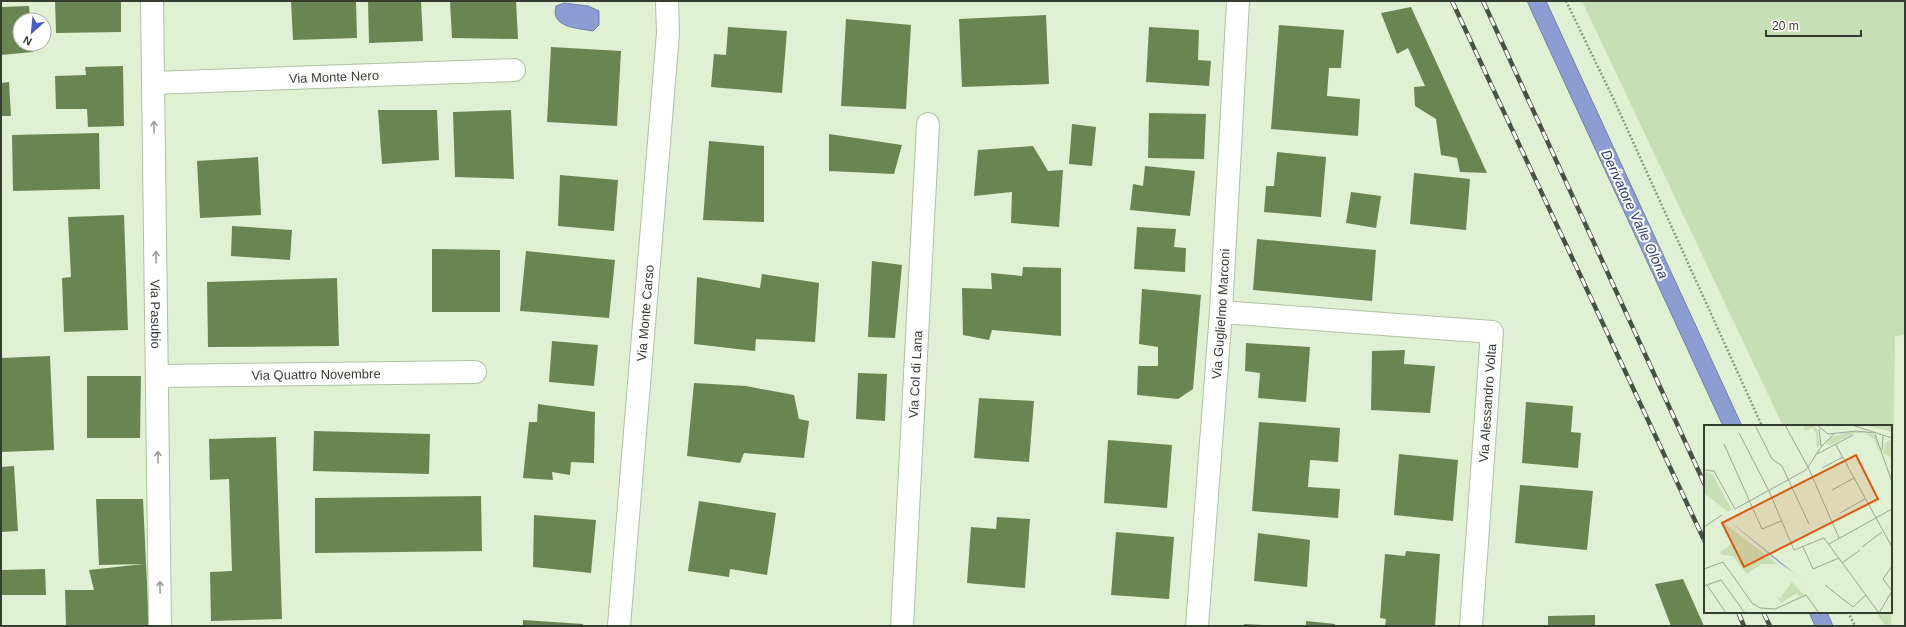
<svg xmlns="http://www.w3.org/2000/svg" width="1906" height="627" font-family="Arial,sans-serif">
  <rect width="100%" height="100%" fill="#dff0d3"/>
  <g fill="#c7dfb5">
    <polygon points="1582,1 1905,1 1905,334 1895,337 1891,597 1891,426 1783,426"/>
    <polygon points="1876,612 1891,612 1891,626 1885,626"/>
  </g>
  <g fill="#8c9dd3" stroke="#7280a2">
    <polygon points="1527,1 1546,1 1742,426 1723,426"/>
    <path d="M564,3L588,6L599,11V25L593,31C578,28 550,28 556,6Z"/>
    <polygon points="1809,612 1827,612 1833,626 1815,626"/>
  </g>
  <g fill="#698652">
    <polygon points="55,1 121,1 121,32 56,33"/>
    <polygon points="291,1 356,1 357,38 293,40"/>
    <polygon points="368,1 421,1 423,41 369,43"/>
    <polygon points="450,1 516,1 518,39 452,38"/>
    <polygon points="29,6 30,20 20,20 20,44 33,44 33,52 1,55 1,7"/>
    <polygon points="1411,7 1487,173 1460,172 1457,158 1441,155 1436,119 1415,106 1414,87 1425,86 1408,48 1397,54 1381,13"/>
    <polygon points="1046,15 1049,84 962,87 959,19"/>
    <polygon points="846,19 911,25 906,109 841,106"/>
    <polygon points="1279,25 1344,30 1341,68 1329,68 1327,96 1360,99 1358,136 1271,129"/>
    <polygon points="728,27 787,31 782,93 711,87 714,54 726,55"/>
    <polygon points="1149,27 1199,30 1198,60 1211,61 1209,86 1146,82"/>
    <polygon points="551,47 621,51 617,126 547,122"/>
    <polygon points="123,66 124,126 88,127 87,109 56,109 55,76 86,75 85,67"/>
    <polygon points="9,82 11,116 1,116 1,83"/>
    <polygon points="378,110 437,110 439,160 382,164"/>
    <polygon points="511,110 514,179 455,177 453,112"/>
    <polygon points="1149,113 1206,114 1204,159 1148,158"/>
    <polygon points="1072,124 1096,127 1092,166 1069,164"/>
    <polygon points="99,133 100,189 13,191 12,135"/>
    <polygon points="829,134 902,145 894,174 829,171"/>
    <polygon points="709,141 764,146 764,222 703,220"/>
    <polygon points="1033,146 1048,171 1063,170 1059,227 1011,223 1012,192 974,196 978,150"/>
    <polygon points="1277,152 1326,157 1321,217 1264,212 1266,186 1274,186"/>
    <polygon points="258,157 261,215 200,218 197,161"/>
    <polygon points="1145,166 1195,171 1190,216 1130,210 1133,184 1143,186"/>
    <polygon points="1414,173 1470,179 1466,230 1410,224"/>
    <polygon points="560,175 618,180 614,231 558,226"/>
    <polygon points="1351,192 1381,196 1376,228 1346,223"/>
    <polygon points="124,215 128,330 64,332 62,278 71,277 68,217"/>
    <polygon points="232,226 292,230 290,260 231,256"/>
    <polygon points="1137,227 1176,229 1174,247 1186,248 1185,272 1134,269"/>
    <polygon points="1257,239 1376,250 1372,301 1253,290"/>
    <polygon points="432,249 500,250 500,312 432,312"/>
    <polygon points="526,251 615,260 609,318 520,311"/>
    <polygon points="872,261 902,265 895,338 868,337"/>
    <polygon points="1023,267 1061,268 1061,336 992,330 989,340 963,335 962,288 992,289 991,273 1022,276"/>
    <polygon points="762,274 819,283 815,342 756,339 755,351 694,344 697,277 760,288"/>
    <polygon points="337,278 339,346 208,347 207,282"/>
    <polygon points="1142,289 1201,295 1193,389 1178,399 1137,395 1138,366 1158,366 1158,347 1139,344"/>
    <polygon points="552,341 598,345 594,386 549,382"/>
    <polygon points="1246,343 1310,347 1306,402 1258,398 1260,373 1245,371"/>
    <polygon points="1405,350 1404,364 1435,366 1430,413 1371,410 1372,351"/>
    <polygon points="50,356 54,450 1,452 1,358"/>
    <polygon points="858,373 887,374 885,421 856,419"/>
    <polygon points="87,376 141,376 140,438 87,438"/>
    <polygon points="694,383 746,386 794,395 799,419 809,421 804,458 744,453 740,463 687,456"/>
    <polygon points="979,398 1034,401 1029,462 974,458"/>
    <polygon points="1526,402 1573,406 1571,432 1581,433 1578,468 1522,463"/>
    <polygon points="538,404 595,412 594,463 571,462 570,475 552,472 553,480 523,478 529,422 537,422"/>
    <polygon points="1259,422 1340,428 1338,462 1310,460 1308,487 1340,489 1338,518 1252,511"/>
    <polygon points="314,431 430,434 429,474 313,471"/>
    <polygon points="276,437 282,619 211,621 210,572 232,571 229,479 210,480 209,439"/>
    <polygon points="1108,440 1172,445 1167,508 1104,503"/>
    <polygon points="1399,454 1458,460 1453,521 1394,515"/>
    <polygon points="14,466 18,531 1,532 1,467"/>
    <polygon points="1520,485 1593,491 1587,550 1515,543"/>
    <polygon points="481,496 482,551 315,553 315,498"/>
    <polygon points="96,499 143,499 149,626 66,626 65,590 94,590 89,570 143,564 99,565"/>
    <polygon points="699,501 776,513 767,575 730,569 729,577 688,571"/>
    <polygon points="534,515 596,520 591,573 533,567"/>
    <polygon points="997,517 1030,519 1025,588 967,583 971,527 996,529"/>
    <polygon points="1116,532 1174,537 1169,599 1111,595"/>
    <polygon points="1258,533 1310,540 1307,587 1254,581"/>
    <polygon points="1406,551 1440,554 1435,626 1385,626 1386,619 1380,618 1385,554 1405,556"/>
    <polygon points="45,569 46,595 1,595 1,570"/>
    <polygon points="1683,579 1704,626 1671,626 1655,584"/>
    <polygon points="1595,615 1595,626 1548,626 1548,616"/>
    <polygon points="523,620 583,624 583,626 523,626"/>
    <polygon points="1306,621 1335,624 1335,626 1306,626"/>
    <polygon points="1244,624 1263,625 1263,626 1244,626"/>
  </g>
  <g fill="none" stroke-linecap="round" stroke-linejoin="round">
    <defs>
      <g id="minor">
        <path id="s1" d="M152,1L160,626"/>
        <path id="s2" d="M153,83L514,70"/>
        <polyline points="1221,312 1492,332 1471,626"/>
        <path id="s3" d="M157,376L475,372"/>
        <path id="s4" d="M619,626L668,33L667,1"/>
        <path id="s5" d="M902,626L928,124"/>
        <path id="s6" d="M1197,626L1221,312L1238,1"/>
      </g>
    </defs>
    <use href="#minor" stroke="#b0c0a4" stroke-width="24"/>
    <g stroke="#8d9a85" stroke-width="2.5" stroke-dasharray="2 2" stroke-linecap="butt">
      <polyline points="1566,1 1614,100 1762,426"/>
      <polyline points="1848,612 1855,626"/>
    </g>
    <use href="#minor" stroke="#fff" stroke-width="22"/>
    <defs>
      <g id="rail">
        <polyline points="1452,1 1705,542"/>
        <polyline points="1483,1 1705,485"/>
        <polyline points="1738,612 1744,626"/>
        <polyline points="1763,612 1770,626"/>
      </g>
    </defs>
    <use href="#rail" stroke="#495143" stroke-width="4.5"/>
    <use href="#rail" stroke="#fff" stroke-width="3" stroke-dasharray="9" stroke-linecap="butt"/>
  </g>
  <defs><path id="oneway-shaft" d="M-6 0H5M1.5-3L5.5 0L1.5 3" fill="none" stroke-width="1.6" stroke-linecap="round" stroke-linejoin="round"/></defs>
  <g stroke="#9a9e98">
    <use href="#oneway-shaft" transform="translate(154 127) rotate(-91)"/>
    <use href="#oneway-shaft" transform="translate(156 257) rotate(-91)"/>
    <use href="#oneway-shaft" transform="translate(158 457) rotate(-91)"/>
    <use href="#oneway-shaft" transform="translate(160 587) rotate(-91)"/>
  </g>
  <g text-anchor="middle" stroke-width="4" stroke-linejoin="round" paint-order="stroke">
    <g font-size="13" fill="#353c30" stroke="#fff">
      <text dy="5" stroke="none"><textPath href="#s2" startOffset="181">Via Monte Nero</textPath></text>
      <text dy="5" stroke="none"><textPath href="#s1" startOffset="313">Via Pasubio</textPath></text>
      <text dy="5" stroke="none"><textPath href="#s4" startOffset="314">Via Monte Carso</textPath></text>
      <text dy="5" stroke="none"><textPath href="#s6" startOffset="313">Via Guglielmo Marconi</textPath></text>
      <text dy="5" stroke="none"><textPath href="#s3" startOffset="159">Via Quattro Novembre</textPath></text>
      <text dy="5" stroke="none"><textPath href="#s5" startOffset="252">Via Col di Lana</textPath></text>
      <text transform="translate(1487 403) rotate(-86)" y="5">Via Alessandro Volta</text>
    </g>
    <g font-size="14" font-style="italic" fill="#2a387a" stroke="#fff">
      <text transform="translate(1635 214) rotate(65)" y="5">Derivatore Valle Olona</text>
    </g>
  </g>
  <g transform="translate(1704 425)">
    <rect width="188" height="188" fill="#dff0d3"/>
    <path d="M110,0L113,4L116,20L113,24L112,8L108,3L102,6L99,3L100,1ZM161,0H188V7ZM146,7H157L171,10L174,16L176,28L170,14L161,8H151L126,20L122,19L127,12ZM188,14V33L179,28L181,18ZM4,47L9,50L28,85L23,86L0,68V48ZM19,97L71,137L73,139H57L43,149L29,131L18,130L16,127L29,118ZM88,157L100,170L96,172L93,168L77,178L72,171L76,173Z" fill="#c7dfb5"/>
    <path d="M19,91L89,147L99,154L77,139Z" fill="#8c9dd3"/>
    <path fill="none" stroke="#9ba892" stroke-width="1" d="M51,0L68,34L78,41L105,99M81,0L104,42L135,113M113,0L124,9L153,6L170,8M148,0L188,13M115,4L117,21M35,8L65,66L90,125L120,113L175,188M171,9L188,57M20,19L58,104L77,96M132,20L188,122M178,25L179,11M113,29L149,10M118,43L139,32M0,45L10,46L31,84L102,45L117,22L130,9M128,65L150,53M136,88L161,74M0,102L18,90M125,119L188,84M99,122L109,144L135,133M158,122L178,107M138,138L156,125M188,141L179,154L188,166M0,144L19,137L48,178L56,183L71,184L102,170L115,188M3,160L22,188M121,160L149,182L162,170M0,161L17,155L41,188M175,188L188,166"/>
    <path fill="#df580e" fill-opacity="0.15" stroke="#df580e" stroke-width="2" d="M152,30L174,74L40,142L18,98Z"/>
    <rect width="188" height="188" fill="none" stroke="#353c30" stroke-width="2"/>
  </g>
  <rect width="1906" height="627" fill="none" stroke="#353c30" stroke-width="4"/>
  <g transform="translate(32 32) rotate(207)"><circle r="19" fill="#ffffff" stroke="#aeb1ac"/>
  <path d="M0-3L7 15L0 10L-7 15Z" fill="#475cd0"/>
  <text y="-6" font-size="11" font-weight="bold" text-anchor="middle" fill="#353c30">N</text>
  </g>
  <path d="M1766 30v6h95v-6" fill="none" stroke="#353c30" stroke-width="2"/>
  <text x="1772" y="30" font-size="12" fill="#353c30" stroke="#ffffff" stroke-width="3" paint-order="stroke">20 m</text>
</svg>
